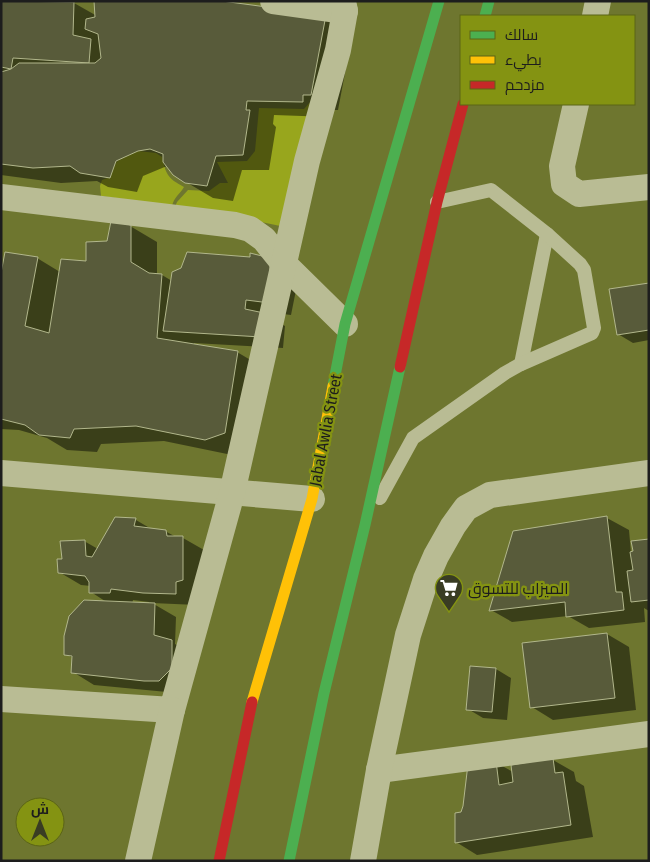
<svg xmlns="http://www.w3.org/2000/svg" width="650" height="862" font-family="'Fira Sans Condensed',Cairo,sans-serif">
  <rect width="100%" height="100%" fill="#6e762f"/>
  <g fill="#98a61d">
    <polygon points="311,101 285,227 251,220 173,212 177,202 188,190 209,191 220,183 228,183 217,162 247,161 255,151 259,108 304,109"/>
    <path d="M138,151L156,153L162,157C166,174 167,178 184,187C180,194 174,197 172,206L101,196L100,186L102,180L110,177C115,157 121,159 138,151Z"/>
  </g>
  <g fill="#0007" fill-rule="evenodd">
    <polygon points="1,1 55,1 74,3 97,16 326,16 353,31 338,110 330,110 330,117 274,115 273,124 276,127 269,170 242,170 233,201 213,198 186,182 167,166 143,176 137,192 108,187 97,181 61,183 1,175"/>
    <polygon points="130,226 157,242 157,275 162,275 172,281 298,280 291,315 267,312 267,316 285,326 283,348 194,343 194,345 237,352 264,368 232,455 164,441 101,444 97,452 67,450 47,438 19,430 1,429 1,279 37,258 60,272 87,262 108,242"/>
    <polygon points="649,284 649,340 633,343 618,334"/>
    <polygon points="607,518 629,530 631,553 649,540 649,611 644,608 645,622 589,628 568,616 512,622 491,610"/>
    <path d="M136,520L153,530L165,531L176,537L183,538L204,550L197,605L152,603L176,617L175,644L193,654L167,692L94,685L73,672V658L66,654L108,603L91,592V586L81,585L59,572L64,560L84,541L98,549ZM133,600L149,602V604H132Z"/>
    <polygon points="607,634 629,647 636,710 553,720 532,707"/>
    <polygon points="496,669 511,678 507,720 483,718 468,709"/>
    <polygon points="553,760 574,772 576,781 584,786 593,837 477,855 456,842 462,813 495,762 513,772"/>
  </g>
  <g fill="#585b3a" stroke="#b2b78c">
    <polygon points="1,1 74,2 73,35 91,39 89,63 13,58 11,69 1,67"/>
    <polygon points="94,1 222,1 326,15 311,95 303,95 303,102 247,101 246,110 250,110 243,155 216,156 207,186 185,183 173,175 163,162 163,154 150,149 138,151 116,161 110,178 80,173 70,166 33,168 1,164 1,72 11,69 19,63 95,63 101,58 98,34 85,29 86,19 95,17"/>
    <polygon points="111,221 131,225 131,262 149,273 162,274 157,338 238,351 225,433 205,440 136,426 74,429 70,438 39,435 25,425 1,419 1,273 5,252 38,257 25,326 49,333 61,259 86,261 86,242 107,241"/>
    <polygon points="187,252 250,257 250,253 270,258 270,303 246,300 245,309 264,313 261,337 163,331 172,272 181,268"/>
    <polygon points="649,283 649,330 617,335 609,289"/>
    <polygon points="607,516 616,592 622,592 624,610 566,617 565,602 489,611 513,531"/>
    <polygon points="115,517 136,518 134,526 166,530 167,536 183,536 183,580 176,582 176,594 143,593 111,589 110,593 89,593 89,582 85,576 58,573 57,559 62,559 60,541 85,540 86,556 92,557"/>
    <polygon points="649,539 649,600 631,602 627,571 633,570 630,552 633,551 631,541"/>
    <polygon points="84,600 155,603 154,635 172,640 172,668 159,681 144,681 71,673 72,656 64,655 64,636 69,616"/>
    <polygon points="607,633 615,698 530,708 522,643"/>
    <polygon points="470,666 496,668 492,712 466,710"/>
    <polygon points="553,758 555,773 563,772 571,825 455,843 455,813 461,812 463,806 468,764 496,761 499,785 513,782 511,765"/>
  </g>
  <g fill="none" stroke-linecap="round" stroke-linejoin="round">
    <g stroke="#b9bc94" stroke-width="14">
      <polyline points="521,364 547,234"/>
      <polyline points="380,498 413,438 505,373 521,364 592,333 594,328 584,270 580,264 547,234 491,190 437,202"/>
    </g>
    <g stroke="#b9bc94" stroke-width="26">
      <polyline points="273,1 345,11"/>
      <polyline points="595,16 598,1"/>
      <polyline points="576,104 562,166 564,184 579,194 649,187"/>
      <polyline points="1,197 235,225 250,229 264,239 284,264 345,324"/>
      <polyline points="1,473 312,499"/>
      <polyline points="1,699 172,710 232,493 307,161 338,50 345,11 343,1"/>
      <polyline points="379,770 649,734"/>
      <polyline points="138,861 172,710"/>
      <polyline points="363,861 379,770 408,635 426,579 436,556 453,526 466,508 490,495 649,473"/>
    </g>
    <g stroke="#4caf50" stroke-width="11">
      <polyline points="485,16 489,1"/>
      <polyline points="333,386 345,324 439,1"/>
      <polyline points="289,861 324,693 365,525 400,367"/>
    </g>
    <polyline stroke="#ffc107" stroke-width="11" points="252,702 312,499 333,386"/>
    <g stroke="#c62828" stroke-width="11">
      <polyline points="400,367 437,202 463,104"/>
      <polyline points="219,861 252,702"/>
    </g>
  </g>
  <defs>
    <symbol id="supermarket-pin" viewBox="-11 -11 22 30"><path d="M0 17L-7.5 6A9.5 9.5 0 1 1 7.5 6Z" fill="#393c23" stroke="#849312"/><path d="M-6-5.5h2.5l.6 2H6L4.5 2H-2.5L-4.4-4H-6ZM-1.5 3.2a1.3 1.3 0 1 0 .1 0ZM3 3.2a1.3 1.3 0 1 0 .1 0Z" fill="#fff"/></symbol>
  </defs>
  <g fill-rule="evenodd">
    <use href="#supermarket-pin" x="433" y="572" width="32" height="43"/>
  </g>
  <g text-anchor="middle" stroke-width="4.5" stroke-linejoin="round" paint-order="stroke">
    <g font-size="16" fill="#1d1d1d" stroke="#849312">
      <text transform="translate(325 430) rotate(-79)" y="6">Jabal Awlia Street</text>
    </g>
    <g font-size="16" fill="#1d1d1d" stroke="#849312" text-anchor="start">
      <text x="468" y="594">الميزاب للتسوق</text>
    </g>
  </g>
  <rect width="650" height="862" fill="none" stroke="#1d1d1d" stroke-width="5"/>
  <rect x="460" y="15" width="175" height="90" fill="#849312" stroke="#5b6416"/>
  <rect x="470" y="31" width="25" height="8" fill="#4caf50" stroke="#5b6416"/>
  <text x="505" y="40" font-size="15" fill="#1d1d1d">سالك</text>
  <rect x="470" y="56" width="25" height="8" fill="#ffc107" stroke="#5b6416"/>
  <text x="505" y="65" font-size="15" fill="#1d1d1d">بطيء</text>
  <rect x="470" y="81" width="25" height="8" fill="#c62828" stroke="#5b6416"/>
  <text x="505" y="90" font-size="15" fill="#1d1d1d">مزدحم</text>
  <g transform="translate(40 822)"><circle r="24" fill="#849312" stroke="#5b6416"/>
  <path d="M0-4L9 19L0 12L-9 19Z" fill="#393c23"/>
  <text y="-8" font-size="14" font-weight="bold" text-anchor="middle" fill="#1d1d1d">ش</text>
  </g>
</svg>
